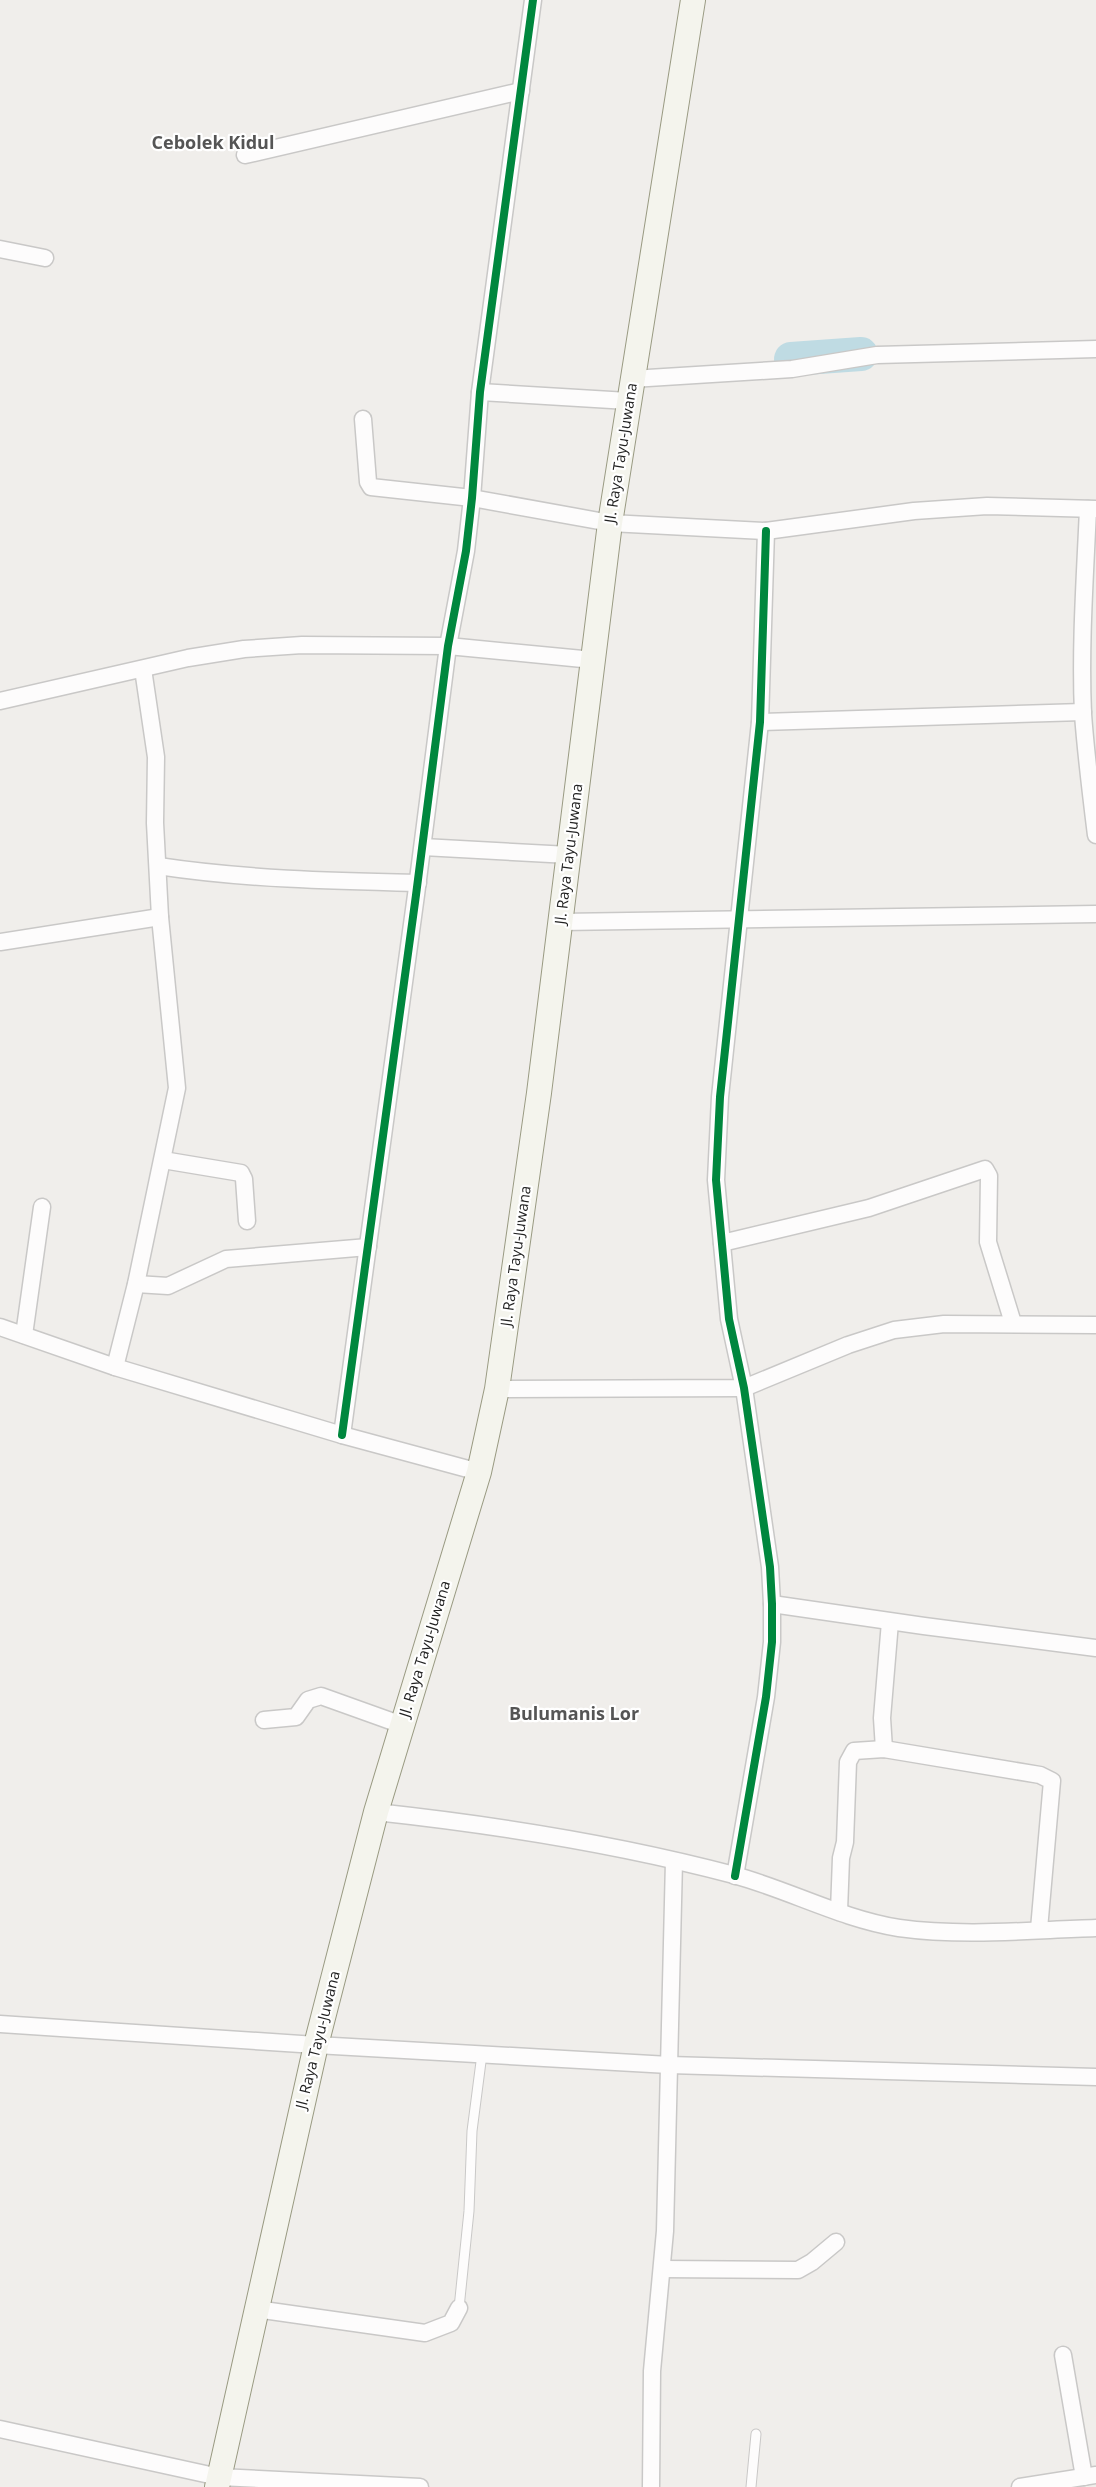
<svg xmlns="http://www.w3.org/2000/svg" width="1096" height="2487" font-family="'Open Sans',sans-serif">
  <rect width="100%" height="100%" fill="#f0eeeb"/>
  <g fill="none" stroke-linecap="round" stroke-linejoin="round">
    <polyline stroke="#bfdbe3" stroke-width="34" points="791,359 861,354"/>
    <defs>
      <g id="lane">
        <polyline points="459,2308 469,2211 472,2131 482,2054"/>
        <polyline points="751,2487 756,2434"/>
      </g>
      <g id="street">
        <polyline points="245,155 521,91"/>
        <polyline points="0,249 45,258"/>
        <polyline points="632,379 792,369 877,355 1096,349"/>
        <polyline points="480,392 628,401"/>
        <polyline points="363,419 368,482 371,487 472,498 610,523 766,531 914,511 987,506 1096,509"/>
        <path d="M1088,509C1085,577 1080,646 1083,714C1086,755 1091,795 1096,835"/>
        <polyline points="0,701 188,658 244,649 302,645 448,646 593,660"/>
        <polyline points="760,722 1083,712"/>
        <polyline points="423,847 569,855"/>
        <path d="M158,866C244,879 331,881 418,883"/>
        <polyline points="561,922 1096,914"/>
        <polyline points="0,942 160,917"/>
        <polyline points="163,1160 241,1173 244,1179 247,1221"/>
        <polyline points="722,1243 869,1208 985,1169 989,1176 988,1242 1013,1323"/>
        <polyline points="136,1284 168,1286 226,1259 368,1247"/>
        <polyline points="0,1327 115,1367 342,1435 479,1472"/>
        <polyline points="24,1335 42,1207"/>
        <polyline points="115,1367 136,1284 177,1088 160,917 155,823 156,757 143,669"/>
        <polyline points="497,1389 744,1388 848,1345 894,1330 944,1324 1096,1325"/>
        <polyline points="342,1435 416,895 448,646 466,551 472,498 480,392 533,0"/>
        <polyline points="772,1604 924,1626 1096,1648"/>
        <polyline points="264,1720 296,1717 308,1700 321,1696 402,1725"/>
        <polyline points="884,1749 882,1718 890,1622"/>
        <path d="M376,1812C496,1825 617,1844 734,1875C789,1890 842,1919 899,1928C964,1937 1031,1930 1096,1928"/>
        <polyline points="735,1876 766,1697 772,1642 772,1604 770,1567 744,1388 729,1319 716,1180 720,1097 760,722 766,531"/>
        <polyline points="839,1911 841,1858 845,1842 848,1762 854,1751 884,1749 1040,1775 1052,1781 1039,1929"/>
        <polyline points="0,2024 316,2045 669,2065 1096,2077"/>
        <polyline points="662,2269 798,2270 812,2262 836,2242"/>
        <polyline points="256,2309 425,2333 451,2323 459,2308"/>
        <polyline points="1063,2355 1084,2477"/>
        <polyline points="0,2429 219,2477 420,2487"/>
        <polyline points="651,2487 652,2371 665,2231 674,1861"/>
        <polyline points="1020,2487 1096,2475"/>
      </g>
      <polyline id="secondary" points="217,2487 316,2045 376,1812 479,1472 497,1389 539,1093 610,523 693,0"/>
    </defs>
    <use href="#lane" stroke="#c9c8c7" stroke-width="11"/>
    <use href="#street" stroke="#c9c8c7" stroke-width="19"/>
    <use href="#secondary" stroke="#999a82" stroke-width="26"/>
    <use href="#lane" stroke="#fdfcfc" stroke-width="9"/>
    <use href="#street" stroke="#fdfcfc" stroke-width="16"/>
    <use href="#secondary" stroke="#f4f4ed" stroke-width="24"/>
    <defs>
      <g id="cycleway">
        <polyline points="342,1435 416,895 448,646 466,551 472,498 480,392 533,0"/>
        <polyline points="735,1876 766,1697 772,1642 772,1604 770,1567 744,1388 729,1319 716,1180 720,1097 760,722 766,531"/>
      </g>
    </defs>
    <use href="#cycleway" stroke="#fff" stroke-width="11"/>
    <use href="#cycleway" stroke="#00873e" stroke-width="8"/>
  </g>
  <g text-anchor="middle" stroke-width="4.5" stroke-linejoin="round" paint-order="stroke">
    <g font-size="15" fill="#222" stroke="#fff">
      <text transform="translate(621 453) rotate(-81)" y="5">Jl. Raya Tayu-Juwana</text>
      <text transform="translate(569 854) rotate(-83)" y="5">Jl. Raya Tayu-Juwana</text>
      <text transform="translate(516 1256) rotate(-82)" y="5">Jl. Raya Tayu-Juwana</text>
      <text transform="translate(425 1649) rotate(-73)" y="5">Jl. Raya Tayu-Juwana</text>
      <text transform="translate(318 2040) rotate(-76)" y="5">Jl. Raya Tayu-Juwana</text>
    </g>
    <g font-size="18" font-weight="bold" fill="#555" stroke="#fff">
      <text x="213" y="149">Cebolek Kidul</text>
      <text x="574" y="1720">Bulumanis Lor</text>
    </g>
  </g>
</svg>
